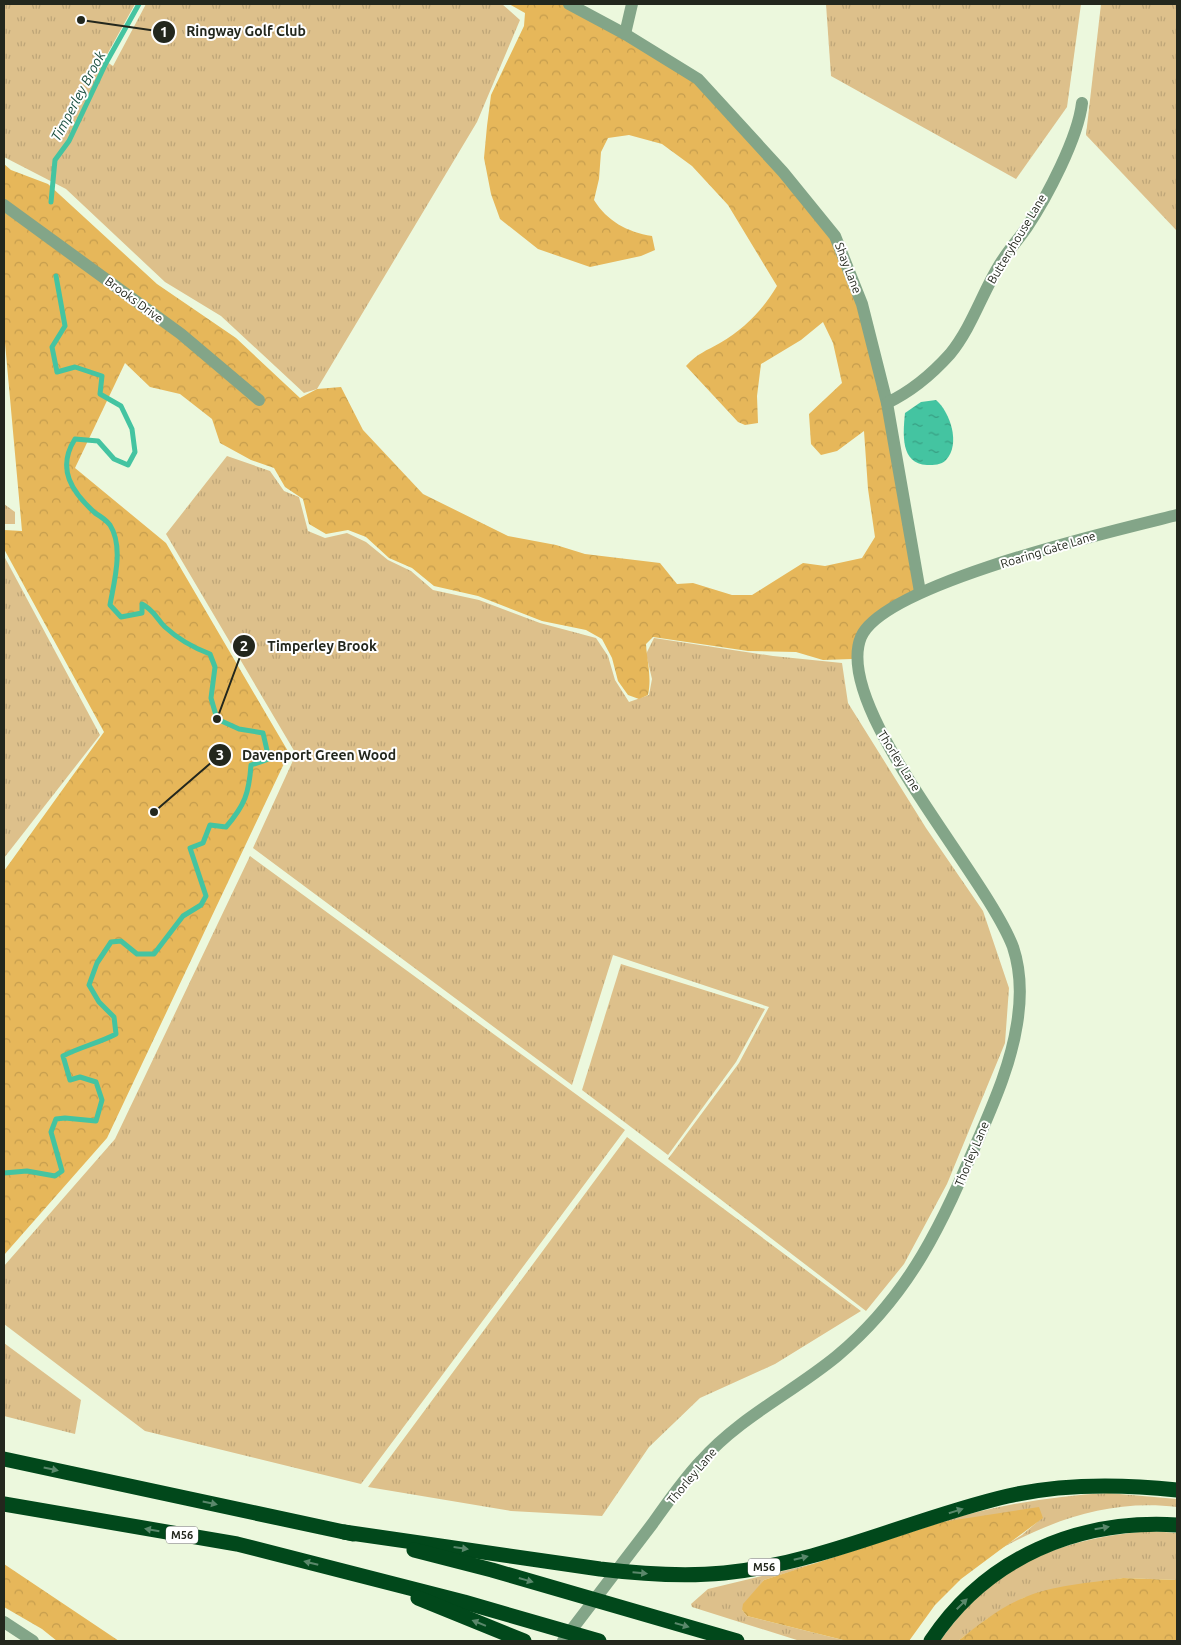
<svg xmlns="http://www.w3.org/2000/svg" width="1181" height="1645" font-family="Ubuntu,sans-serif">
  <defs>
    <pattern id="grass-tufts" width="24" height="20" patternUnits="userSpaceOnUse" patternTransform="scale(1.25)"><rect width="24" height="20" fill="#ddc08b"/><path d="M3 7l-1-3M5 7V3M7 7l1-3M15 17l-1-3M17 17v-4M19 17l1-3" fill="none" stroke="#bda578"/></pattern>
    <pattern id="forest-crowns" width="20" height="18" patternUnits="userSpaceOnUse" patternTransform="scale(1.25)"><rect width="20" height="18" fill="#e6b75a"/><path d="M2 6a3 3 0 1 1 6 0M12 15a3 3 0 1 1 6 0" fill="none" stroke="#c59d4e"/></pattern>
    <pattern id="water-ripples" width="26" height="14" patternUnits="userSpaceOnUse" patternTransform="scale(1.25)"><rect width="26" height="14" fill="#44c4a1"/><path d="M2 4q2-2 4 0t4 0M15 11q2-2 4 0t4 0" fill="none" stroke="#389f83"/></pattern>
  </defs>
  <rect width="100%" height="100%" fill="#ecf8dd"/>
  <g fill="url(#grass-tufts)">
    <polygon points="4,4 135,4 104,60 113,66 146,4 502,4 520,20 477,122 317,389 304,393 221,316 165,282 66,189 4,157"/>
    <polygon points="826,4 1081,4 1067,107 1016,179 831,76"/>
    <polygon points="1101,4 1177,4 1177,231 1086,135"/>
    <polygon points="227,456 270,471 284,491 299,497 308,531 325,538 347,533 366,542 388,560 411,571 433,590 479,600 540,623 596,638 608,656 615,680 629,702 649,695 652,679 646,654 654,638 773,656 842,663 848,703 926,828 983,911 1009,988 1005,1043 947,1184 904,1264 866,1311 668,1159 739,1063 769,1007 613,955 572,1085 253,848 296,754 166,534"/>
    <polygon points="4,504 15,512 15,524 4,524"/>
    <polygon points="4,556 100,735 4,858"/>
    <polygon points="250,856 625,1130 361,1484 145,1431 4,1324 4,1266 115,1139"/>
    <polygon points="621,964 765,1009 736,1062 668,1155 582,1090"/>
    <polygon points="627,1137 861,1311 775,1364 700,1398 649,1447 602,1516 511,1511 368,1487"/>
    <polygon points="4,1343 81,1400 75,1434 4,1416"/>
    <path d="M1108,1493L1177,1499V1507C1110,1499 1051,1520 993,1553L1022,1535L1042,1518L942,1522C997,1505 1051,1496 1108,1493Z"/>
    <path d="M1151,1531L1177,1533V1580L1123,1578L1023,1598L987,1619L958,1641H940C994,1564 1061,1538 1151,1531Z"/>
    <polygon points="821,1562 764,1580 742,1610 747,1616 847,1641 800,1641 692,1607 691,1604 708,1589"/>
  </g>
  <g fill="url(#forest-crowns)">
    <path d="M509,4H569L698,79L835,236L862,304L920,592L879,615L858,654L852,659L823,660L796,652L748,651L653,637L646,644C647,662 652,677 648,695L639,699L628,695L618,681L612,658L602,639L586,630L542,621L478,596L434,586L412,568L389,558L366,537L348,530L326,534L309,524L303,499L285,487L274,468L251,460L220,443L212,419L180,394L150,387L125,363L75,468L166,543L289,753L107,1138L4,1255V871L104,732L4,549V530L22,531L4,332V164L11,170L48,184L157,284L236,338L300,398L317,389L341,387L363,430L423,494L508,536L556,545L585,554L660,563L677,584L693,583L732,595H752L803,563L825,566L862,558L875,537L868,489L864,431L837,451L821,455L811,444L809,414L842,383L833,343L823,322L801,340L761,364L757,396L758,423L745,425L738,422L686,366C698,353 706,351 720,343C745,328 762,311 777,286L728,205L692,166L662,144L629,135L608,138L601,152L599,179L594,200C607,221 627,232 652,236L655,250L641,256L590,267L538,249L500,219L491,194L484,158L487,126L491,95L524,26L525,13Z"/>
    <polygon points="1039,1507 1043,1518 961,1579 935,1605 909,1641 847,1641 747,1616 742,1610 743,1604 764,1580 942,1522"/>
    <polygon points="4,1564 119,1641 57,1641 42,1629 4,1607"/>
    <path d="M1123,1578L1177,1580V1641H958C978,1625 999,1608 1023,1598C1053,1585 1090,1583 1123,1578Z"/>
  </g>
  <path fill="url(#water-ripples)" d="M936,400C950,412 961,444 946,460C941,465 934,465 927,465C900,464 903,433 905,413L921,402Z"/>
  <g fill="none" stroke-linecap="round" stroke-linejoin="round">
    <g stroke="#44c4a1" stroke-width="5">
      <polyline points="51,202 55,160 69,141 106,63 139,4"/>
      <path d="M4,1173L27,1171L55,1176L62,1171L51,1132L56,1119L65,1118L96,1121L102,1100L96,1082L80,1077L70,1080L63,1056C80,1047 99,1043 116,1034L114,1017L99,1002L89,985L97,963L111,942L121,941L137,954H154L183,916L201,905L206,896L190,848L203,843L210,825L226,827C245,805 249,793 251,765L269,759L263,733L239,729L217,719L211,698L215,667L210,654C194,648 178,639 165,627C156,618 154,610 142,604V613L121,617L110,605C114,582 124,547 110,525C107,521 100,516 95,513C72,492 56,469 75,439L98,441L114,459L128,465L135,452L132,429L121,406L100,394L102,376L75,367L57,372L52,347L65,326L56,276"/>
    </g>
    <g stroke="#83a588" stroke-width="12">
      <polyline points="569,4 625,34 698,79 783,172 835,236 862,304 887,403 920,592"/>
      <polyline points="625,34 632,4"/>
      <polyline points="4,205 181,334 259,400"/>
      <path d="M887,403C910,392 933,373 950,354C972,327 982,293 1000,264C1008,251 1018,240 1027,227C1047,197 1078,138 1082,103"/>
    </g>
    <g stroke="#83a588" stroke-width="12">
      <polyline points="4,1622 33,1641"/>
      <path d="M563,1641C593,1602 623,1562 653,1523C668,1502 683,1480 701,1461C740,1417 792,1393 837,1356C912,1293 942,1223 980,1135C995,1100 1011,1063 1017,1024C1021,1000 1021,971 1013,947C985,873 832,707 861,637C884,583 1117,530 1177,515"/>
    </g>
    <g stroke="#01481b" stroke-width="15">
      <polyline points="4,1459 353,1534"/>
      <polyline points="4,1504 237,1544 464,1602 599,1641"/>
      <path d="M344,1532L600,1569C641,1574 683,1577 724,1573C823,1563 913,1518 1008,1496C1064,1483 1121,1484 1177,1490"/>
      <polyline points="414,1550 492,1570 737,1641"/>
      <polyline points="418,1598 524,1641"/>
      <path d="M931,1641C987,1557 1078,1519 1177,1525"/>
    </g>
  </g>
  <defs><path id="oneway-solid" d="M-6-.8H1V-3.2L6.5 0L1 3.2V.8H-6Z" transform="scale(1.25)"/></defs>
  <g fill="#5a886b">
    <use href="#oneway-solid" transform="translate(51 1469) rotate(12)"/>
    <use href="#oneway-solid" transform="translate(210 1503) rotate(12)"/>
    <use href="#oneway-solid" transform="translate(956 1511) rotate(-17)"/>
    <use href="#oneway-solid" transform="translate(1102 1528) rotate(-10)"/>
    <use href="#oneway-solid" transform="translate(152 1530) rotate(-170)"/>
    <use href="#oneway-solid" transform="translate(461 1548) rotate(8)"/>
    <use href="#oneway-solid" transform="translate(801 1558) rotate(-14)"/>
    <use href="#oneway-solid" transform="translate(311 1563) rotate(-166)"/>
    <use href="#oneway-solid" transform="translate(640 1573) rotate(5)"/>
    <use href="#oneway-solid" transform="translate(526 1580) rotate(16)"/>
    <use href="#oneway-solid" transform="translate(962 1604) rotate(-45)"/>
    <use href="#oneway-solid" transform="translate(479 1623) rotate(-158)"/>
    <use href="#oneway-solid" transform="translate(682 1625) rotate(16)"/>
  </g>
  <g text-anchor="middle" stroke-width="4" stroke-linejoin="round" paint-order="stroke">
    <g fill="#fff" stroke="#656861" stroke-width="1">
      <rect x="166" y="1526.5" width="32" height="17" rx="4"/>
      <rect x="748" y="1558.5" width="32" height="17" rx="4"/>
    </g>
    <g font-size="11" font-weight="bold" fill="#23271d">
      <text x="182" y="1539">M56</text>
      <text x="764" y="1571">M56</text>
    </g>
    <g font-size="12" fill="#23271d" stroke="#fff">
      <text transform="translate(1017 239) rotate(-59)" y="4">Butteryhouse Lane</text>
      <text transform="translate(848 268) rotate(69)" y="4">Shay Lane</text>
      <text transform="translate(134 300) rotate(36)" y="4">Brooks Drive</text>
      <text transform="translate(1048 550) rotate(-17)" y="4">Roaring Gate Lane</text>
      <text transform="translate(899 761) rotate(58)" y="4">Thorley Lane</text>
      <text transform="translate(972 1154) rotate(-67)" y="4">Thorley Lane</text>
      <text transform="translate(692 1476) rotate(-50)" y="4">Thorley Lane</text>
    </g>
    <g font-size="14" font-style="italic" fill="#194e3f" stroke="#fff">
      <text transform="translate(78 96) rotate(-62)" y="5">Timperley Brook</text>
    </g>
  </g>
  <path fill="none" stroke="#23271d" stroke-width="2" d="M81 20L164 32M217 719L244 646M154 812L220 755"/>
  <g fill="#23271d" stroke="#fff" stroke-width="2">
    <circle cx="81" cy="20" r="5"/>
    <circle cx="217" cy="719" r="5"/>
    <circle cx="154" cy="812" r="5"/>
    <circle cx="164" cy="32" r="12"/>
    <circle cx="244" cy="646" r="12"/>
    <circle cx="220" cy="755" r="12"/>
  </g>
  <g font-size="15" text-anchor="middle" font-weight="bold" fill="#fff">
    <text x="164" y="37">1</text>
    <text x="244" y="651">2</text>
    <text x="220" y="760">3</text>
  </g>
  <g font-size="14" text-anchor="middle" font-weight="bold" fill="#23271d" stroke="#fff" stroke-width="4" stroke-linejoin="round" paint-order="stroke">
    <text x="246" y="36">Ringway Golf Club</text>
    <text x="322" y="651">Timperley Brook</text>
    <text x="319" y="760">Davenport Green Wood</text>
  </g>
  <rect width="1181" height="1645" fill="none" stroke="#23271d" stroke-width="10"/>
</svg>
